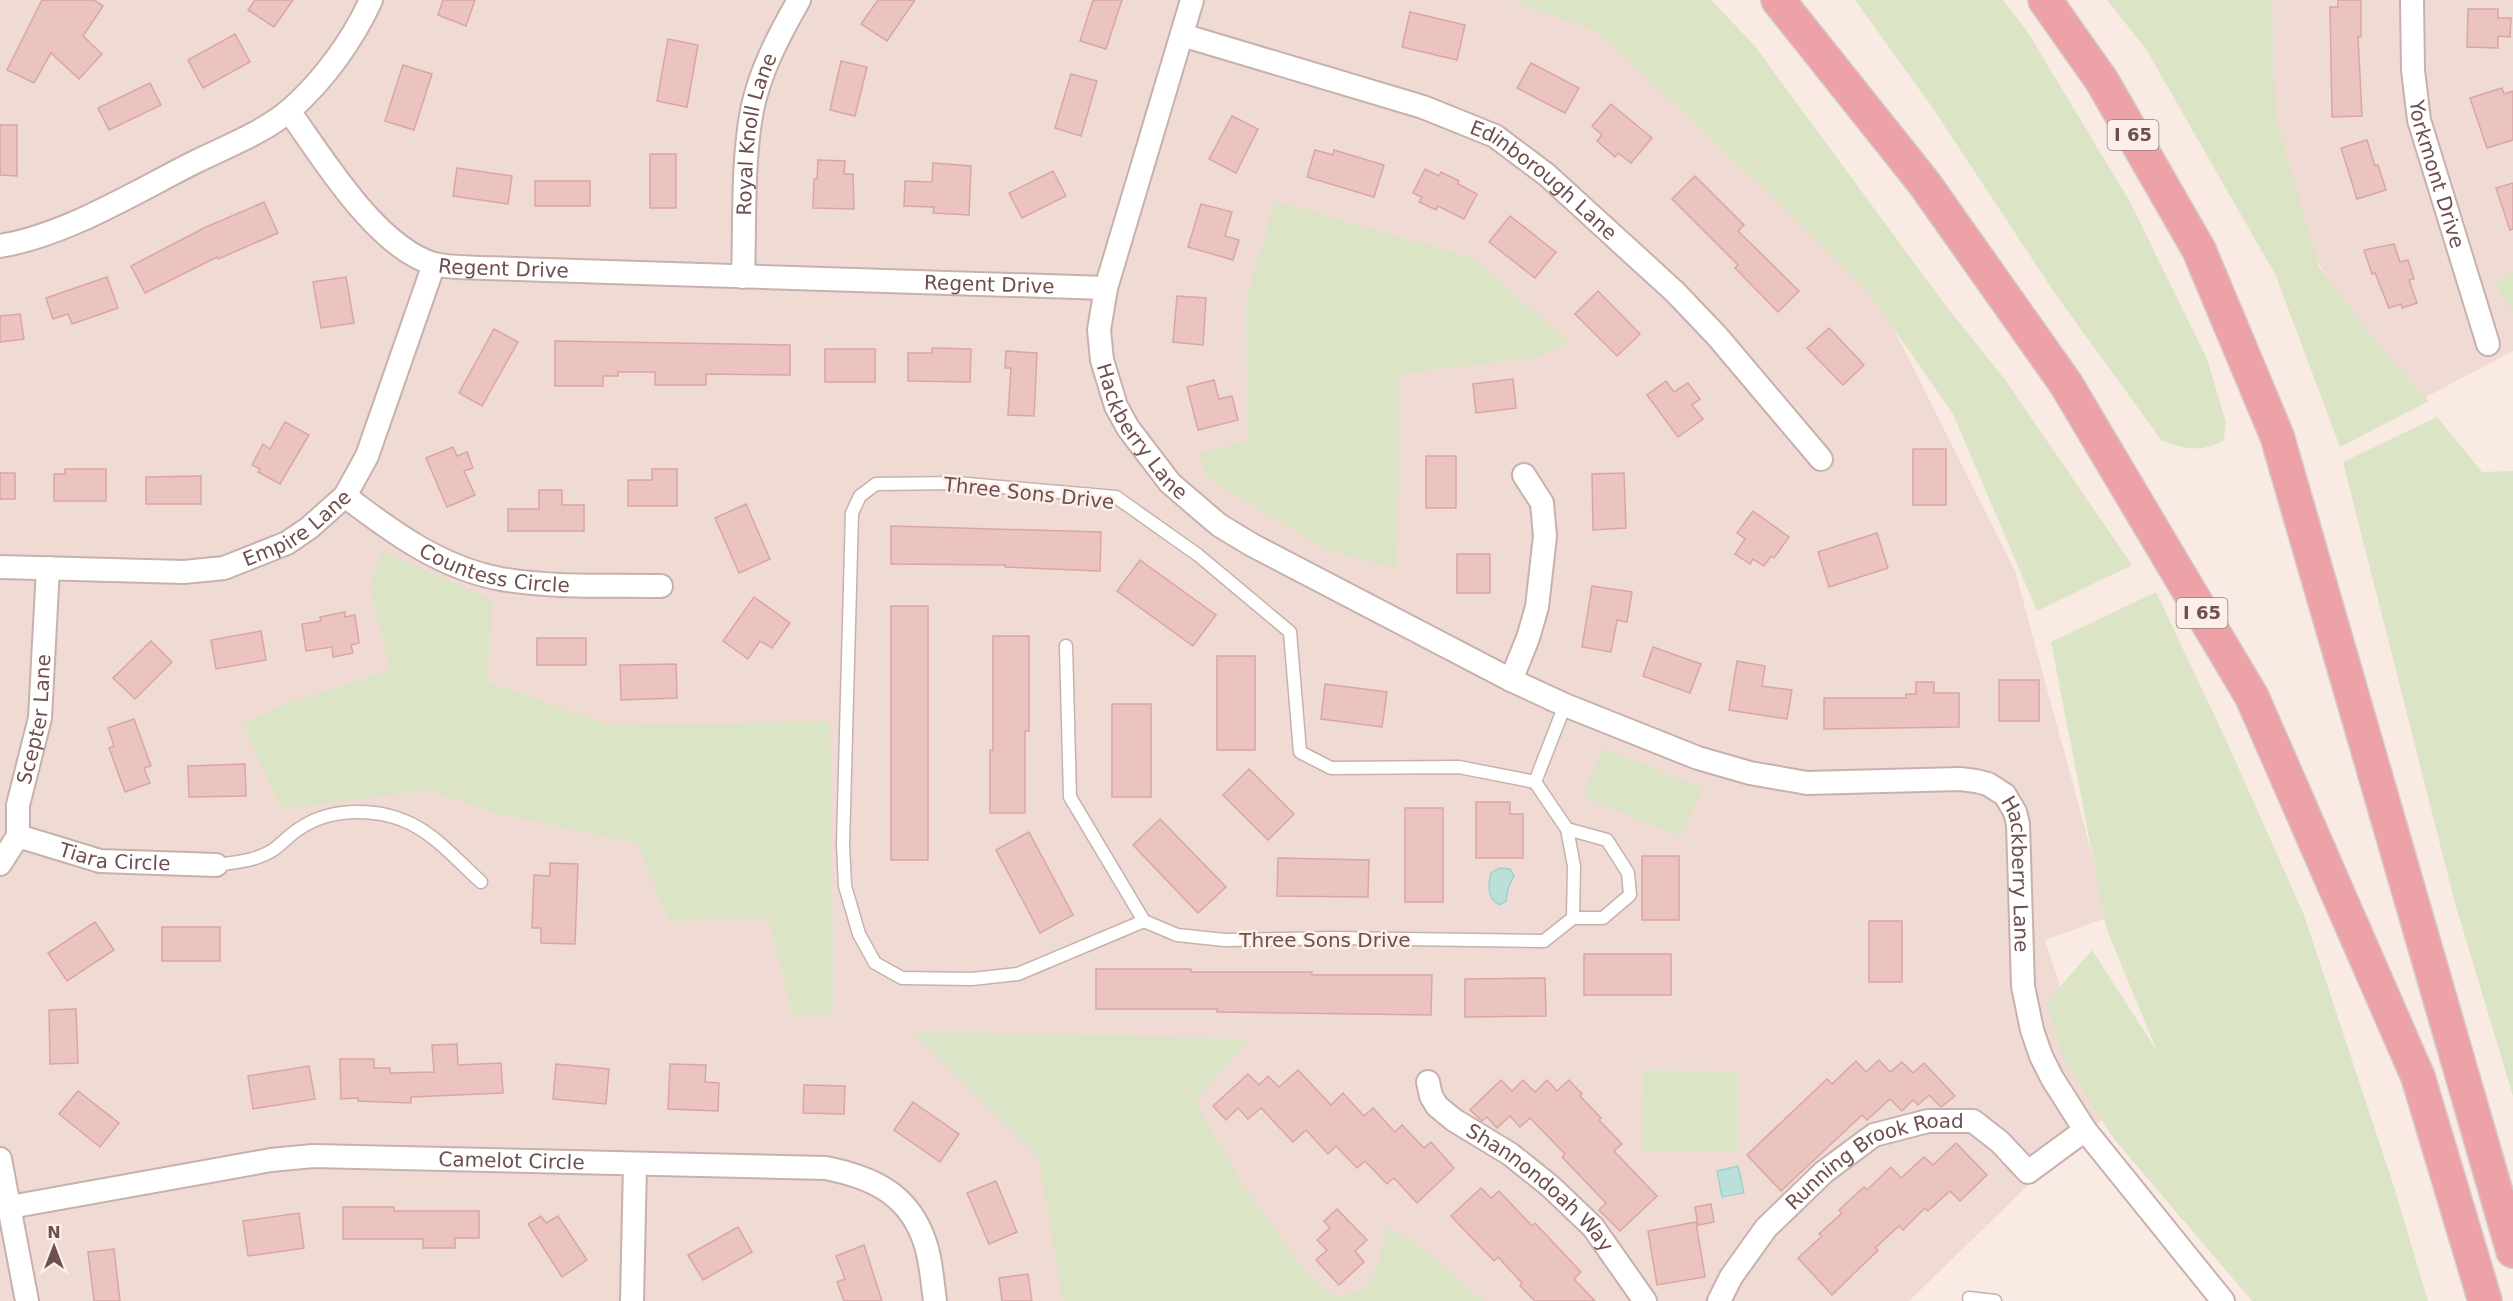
<svg xmlns="http://www.w3.org/2000/svg" width="2513" height="1301" font-family="'DejaVu Sans',sans-serif">
  <rect width="100%" height="100%" fill="#f9eae4"/>
  <g fill="#efdad4">
    <polygon points="0,0 1619,0 1823,188 2015,571 2109,917 2045,940 2103,1120 2085,1130 1909,1301 0,1301"/>
    <polygon points="2167,0 2513,0 2513,351 2403,409"/>
  </g>
  <g fill="#dbe4c5">
    <polygon points="1511,0 1711,0 1754,45 1943,302 2006,381 2132,565 2037,611 1953,414 1869,293 1764,189 1598,32"/>
    <path d="M1855,0H2003L2027,31L2130,202L2207,359L2226,422L2224,440C2202,453 2185,449 2162,441L2056,295L1932,107Z"/>
    <polygon points="2107,0 2272,0 2275,116 2319,267 2381,348 2429,401 2340,447 2275,274 2146,49"/>
    <polygon points="1275,201 1472,258 1571,343 1535,357 1400,374 1397,569 1327,550 1208,479 1199,453 1247,441 1246,302"/>
    <polygon points="2513,271 2513,313 2494,283"/>
    <polygon points="2437,417 2482,472 2513,471 2513,1096 2455,903 2343,462"/>
    <polygon points="382,551 492,600 487,682 612,726 830,721 834,1016 793,1016 769,919 669,921 637,843 496,813 430,790 281,809 243,724 287,703 391,670 370,588"/>
    <polygon points="2156,592 2226,740 2304,915 2394,1187 2428,1301 2252,1301 2114,1139 2064,1060 2046,1003 2092,950 2157,1051 2107,930 2051,642"/>
    <polygon points="1603,748 1702,788 1682,837 1583,797"/>
    <polygon points="911,1031 1249,1039 1195,1102 1242,1184 1308,1275 1336,1297 1365,1289 1381,1256 1385,1226 1412,1240 1484,1301 1063,1301 1038,1156"/>
    <polygon points="1643,1070 1738,1071 1737,1152 1642,1151"/>
  </g>
  <g fill="#bbe0da" stroke="#a3d0c9" stroke-width="1.5">
    <path d="M1499,868L1510,869L1514,876L1508,888L1506,901L1499,905C1487,897 1488,885 1491,873Z"/>
    <polygon points="1738,1166 1744,1193 1722,1197 1717,1171"/>
  </g>
  <g fill="#ebc3bf" stroke="#dba6a2" stroke-width="1.5">
    <polygon points="42,0 94,0 103,6 83,36 102,54 79,79 51,53 34,83 7,70"/>
    <polygon points="255,0 293,0 274,27 248,10"/>
    <polygon points="443,0 475,0 466,26 438,15"/>
    <polygon points="878,0 915,0 887,41 861,24"/>
    <polygon points="1093,0 1122,0 1106,49 1080,41"/>
    <polygon points="2338,0 2361,0 2361,37 2358,37 2362,116 2332,117 2330,7 2338,7"/>
    <polygon points="2468,9 2498,9 2498,18 2511,18 2510,37 2498,36 2498,48 2467,47"/>
    <polygon points="1410,12 1465,25 1457,60 1402,47"/>
    <polygon points="235,34 250,62 203,88 188,60"/>
    <polygon points="668,39 698,45 687,107 657,101"/>
    <polygon points="841,61 867,67 855,116 830,110"/>
    <polygon points="1531,63 1579,88 1565,113 1517,88"/>
    <polygon points="403,65 432,74 414,130 385,121"/>
    <polygon points="1071,74 1097,81 1081,136 1055,128"/>
    <polygon points="150,83 161,105 109,130 98,108"/>
    <polygon points="2502,88 2504,94 2513,91 2513,140 2487,148 2470,98"/>
    <polygon points="1611,104 1652,138 1631,163 1618,153 1615,157 1597,141 1602,135 1592,126"/>
    <polygon points="1232,116 1258,129 1236,173 1209,159"/>
    <polygon points="0,125 17,125 17,176 0,175"/>
    <polygon points="2367,140 2375,166 2378,165 2386,190 2357,199 2341,148"/>
    <polygon points="1315,150 1333,155 1334,150 1384,165 1374,197 1307,177"/>
    <rect x="650" y="154" width="26" height="54"/>
    <polygon points="818,160 845,161 844,174 853,174 854,209 813,208 814,179 817,179"/>
    <polygon points="933,163 971,166 969,215 933,213 934,207 904,206 905,181 932,182"/>
    <polygon points="457,168 512,176 508,204 453,196"/>
    <polygon points="1425,169 1439,176 1441,172 1459,181 1458,184 1477,194 1464,219 1438,206 1436,210 1419,202 1422,197 1413,193"/>
    <polygon points="1053,171 1066,196 1022,218 1009,193"/>
    <polygon points="1695,176 1744,225 1738,231 1799,291 1778,312 1735,268 1738,265 1672,199"/>
    <rect x="535" y="181" width="55" height="25"/>
    <polygon points="2513,183 2513,229 2510,230 2496,188"/>
    <polygon points="264,202 278,233 218,259 217,257 145,293 131,266 204,228"/>
    <polygon points="1201,204 1232,212 1225,236 1239,240 1233,260 1188,247"/>
    <polygon points="1510,216 1556,252 1535,278 1489,242"/>
    <polygon points="2394,244 2400,262 2408,260 2414,279 2409,280 2417,303 2402,308 2401,304 2389,308 2375,273 2372,274 2364,250"/>
    <polygon points="107,277 118,308 72,324 68,314 53,319 46,298"/>
    <polygon points="346,277 354,323 321,328 313,282"/>
    <polygon points="1598,291 1640,334 1617,356 1575,314"/>
    <polygon points="1177,296 1206,298 1203,345 1173,342"/>
    <polygon points="20,314 24,339 0,342 0,316"/>
    <polygon points="1829,328 1864,365 1843,385 1807,348"/>
    <polygon points="494,329 518,342 482,406 459,393"/>
    <polygon points="555,341 790,345 790,375 706,374 706,385 655,385 655,372 618,372 618,376 603,376 603,386 555,386"/>
    <polygon points="932,348 971,349 970,382 908,381 908,353 932,353"/>
    <rect x="825" y="349" width="50" height="33"/>
    <polygon points="1006,351 1037,353 1034,416 1008,415 1011,368 1005,368"/>
    <polygon points="1513,379 1516,408 1476,413 1473,384"/>
    <polygon points="1214,380 1219,399 1232,396 1238,420 1198,430 1187,387"/>
    <polygon points="1666,381 1674,392 1688,383 1700,399 1692,405 1703,419 1678,437 1647,395"/>
    <polygon points="285,422 309,435 280,484 258,472 260,469 252,465 263,444 270,449"/>
    <polygon points="453,447 457,456 467,452 473,468 464,471 475,495 447,507 426,458"/>
    <rect x="1913" y="449" width="33" height="56"/>
    <rect x="1426" y="456" width="30" height="52"/>
    <polygon points="65,469 106,469 106,501 54,501 54,474 65,474"/>
    <polygon points="652,469 677,469 677,506 628,506 628,480 652,480"/>
    <rect x="0" y="473" width="15" height="26"/>
    <polygon points="1624,473 1626,528 1593,530 1592,474"/>
    <polygon points="201,476 201,504 146,504 146,477"/>
    <polygon points="539,490 562,490 562,505 584,505 584,531 508,531 508,509 539,509"/>
    <polygon points="746,504 770,559 739,573 715,518"/>
    <polygon points="1753,511 1789,537 1774,558 1771,556 1764,566 1753,559 1750,564 1735,554 1745,539 1737,533"/>
    <polygon points="891,526 1101,532 1100,571 1005,567 1005,565 891,564"/>
    <polygon points="1877,533 1888,568 1829,587 1818,552"/>
    <rect x="1457" y="554" width="33" height="39"/>
    <polygon points="1140,560 1216,615 1193,646 1117,591"/>
    <polygon points="1592,586 1632,592 1627,622 1617,620 1611,652 1582,647"/>
    <polygon points="754,597 790,623 772,648 760,641 748,659 723,641"/>
    <rect x="891" y="606" width="37" height="254"/>
    <polygon points="345,612 345,617 355,615 359,643 351,645 353,653 333,657 332,647 306,651 302,624 321,621 320,617"/>
    <polygon points="261,631 266,660 216,669 211,640"/>
    <polygon points="993,636 1029,636 1029,731 1025,731 1025,813 990,813 990,750 993,750"/>
    <rect x="537" y="638" width="49" height="27"/>
    <polygon points="151,641 172,662 135,699 113,678"/>
    <polygon points="1653,647 1701,664 1690,693 1643,676"/>
    <rect x="1217" y="656" width="38" height="94"/>
    <polygon points="1737,661 1765,666 1762,686 1792,690 1787,719 1729,710"/>
    <polygon points="676,664 677,698 621,700 620,665"/>
    <rect x="1999" y="680" width="40" height="41"/>
    <polygon points="1916,682 1934,682 1934,693 1959,693 1959,727 1824,729 1824,698 1906,698 1906,694 1916,694"/>
    <polygon points="1325,684 1387,692 1382,727 1321,719"/>
    <rect x="1112" y="704" width="39" height="93"/>
    <polygon points="134,719 151,766 144,768 150,783 125,792 109,748 114,746 108,728"/>
    <polygon points="245,764 246,796 189,797 188,766"/>
    <polygon points="1249,769 1294,814 1268,840 1223,795"/>
    <polygon points="1476,802 1510,802 1510,814 1523,814 1523,858 1476,858"/>
    <rect x="1405" y="808" width="38" height="94"/>
    <polygon points="1160,819 1226,887 1198,913 1133,845"/>
    <polygon points="1029,832 1073,915 1040,933 996,850"/>
    <rect x="1642" y="856" width="37" height="64"/>
    <polygon points="1278,858 1369,860 1368,897 1277,896"/>
    <polygon points="550,863 578,864 575,944 541,943 541,928 532,928 534,875 550,876"/>
    <rect x="1869" y="921" width="33" height="61"/>
    <polygon points="95,922 114,950 67,981 48,953"/>
    <rect x="162" y="927" width="58" height="34"/>
    <rect x="1584" y="954" width="87" height="41"/>
    <polygon points="1096,969 1191,969 1191,972 1312,972 1312,975 1432,975 1431,1015 1217,1012 1217,1009 1096,1009"/>
    <polygon points="1545,978 1546,1016 1465,1017 1465,979"/>
    <polygon points="76,1009 78,1063 50,1064 49,1010"/>
    <polygon points="457,1044 458,1065 501,1063 503,1093 411,1097 411,1103 358,1101 358,1098 341,1099 340,1059 374,1059 374,1068 390,1068 390,1073 434,1072 432,1045"/>
    <polygon points="1879,1060 1890,1072 1902,1062 1913,1073 1924,1063 1955,1096 1941,1107 1929,1095 1918,1105 1913,1100 1902,1111 1890,1099 1867,1120 1862,1115 1781,1191 1747,1155 1827,1079 1832,1084 1856,1061 1866,1072"/>
    <polygon points="556,1064 609,1069 606,1104 553,1099"/>
    <polygon points="670,1064 706,1065 705,1082 719,1083 718,1111 668,1109"/>
    <polygon points="309,1066 315,1099 253,1109 248,1076"/>
    <polygon points="1298,1070 1331,1105 1343,1093 1364,1116 1373,1108 1395,1132 1402,1125 1424,1148 1431,1142 1454,1168 1417,1203 1394,1178 1387,1184 1365,1161 1357,1168 1336,1146 1328,1154 1306,1130 1293,1142 1261,1108 1248,1119 1238,1108 1226,1120 1213,1106 1248,1074 1259,1085 1268,1076 1279,1087"/>
    <polygon points="1501,1080 1512,1091 1523,1080 1535,1092 1547,1080 1557,1091 1569,1080 1582,1094 1580,1096 1601,1118 1599,1120 1622,1144 1614,1151 1657,1196 1620,1231 1599,1210 1606,1203 1562,1157 1565,1154 1530,1118 1520,1127 1510,1116 1497,1128 1487,1117 1482,1121 1470,1110"/>
    <polygon points="804,1085 845,1086 844,1114 803,1113"/>
    <polygon points="78,1091 119,1123 100,1147 59,1114"/>
    <polygon points="913,1102 959,1134 940,1162 894,1130"/>
    <polygon points="1956,1143 1987,1175 1960,1201 1950,1191 1928,1211 1925,1208 1903,1230 1899,1226 1875,1248 1878,1250 1832,1295 1798,1258 1822,1236 1819,1234 1842,1213 1839,1210 1864,1187 1867,1190 1891,1167 1901,1178 1924,1157 1933,1165"/>
    <polygon points="996,1181 1017,1232 989,1244 967,1193"/>
    <polygon points="1481,1188 1491,1198 1499,1191 1532,1226 1535,1223 1581,1272 1574,1279 1595,1301 1535,1301 1520,1286 1522,1283 1498,1257 1494,1261 1451,1216"/>
    <polygon points="1711,1204 1714,1222 1698,1225 1695,1207"/>
    <polygon points="343,1207 394,1207 394,1211 479,1211 479,1238 455,1238 455,1248 423,1248 423,1239 343,1239"/>
    <polygon points="1337,1209 1367,1240 1355,1251 1364,1262 1339,1285 1316,1260 1327,1250 1317,1240 1330,1228 1324,1221"/>
    <polygon points="299,1213 304,1248 248,1256 243,1221"/>
    <polygon points="541,1216 546,1223 558,1216 587,1260 562,1277 528,1224"/>
    <polygon points="1696,1222 1705,1277 1657,1285 1648,1231"/>
    <polygon points="738,1227 752,1252 703,1280 688,1255"/>
    <polygon points="864,1245 882,1301 844,1301 837,1282 845,1279 836,1256"/>
    <polygon points="114,1249 120,1301 94,1301 88,1252"/>
    <polygon points="1028,1274 1032,1301 1002,1301 999,1278"/>
  </g>
  <g fill="none" stroke-linecap="round" stroke-linejoin="round">
    <defs>
      <g id="lane">
        <polyline points="1066,646 1070,797 1144,921 1177,935 1225,940 1335,938 1544,941 1573,918 1603,918 1630,895 1628,873 1607,840 1567,829 1535,782"/>
        <polyline points="1567,829 1574,866 1573,918"/>
        <path d="M216,865C236,862 256,861 273,850C283,843 291,833 302,827C319,816 338,812 358,812C417,812 441,845 481,882"/>
        <polyline points="1144,921 1018,974 972,979 902,978 875,963 859,934 845,886 843,844 852,513 860,496 876,484 956,483 1116,497 1198,555 1290,632 1300,752 1331,768 1459,767 1535,782 1565,705"/>
        <polyline points="1969,1298 1995,1301"/>
      </g>
      <g id="street">
        <path id="s1" d="M1192,0L1106,288L1099,330L1102,360L1116,406L1128,428L1170,483L1219,525L1252,545L1511,680L1565,705L1698,758L1750,773L1807,783L1960,779L1976,781L1988,784L2005,795L2015,812L2018,824L2023,986L2032,1030L2041,1056L2052,1078L2085,1130L2223,1301"/>
        <path id="s2" d="M2412,0L2413,70L2419,120L2488,344"/>
        <path id="s3" d="M1182,35L1423,107L1495,136L1547,175L1675,292L1717,336L1821,459"/>
        <path id="s4" d="M289,111C323,158 376,247 434,264C449,268 469,267 485,268L1106,288"/>
        <path d="M0,246C67,235 137,191 197,161C228,146 264,132 290,110C323,81 353,40 371,0"/>
        <path id="s5" d="M743,277C745,222 742,164 752,110C760,71 779,35 799,0"/>
        <path id="s6" d="M345,496C392,532 441,568 501,579C552,588 608,585 661,586"/>
        <path id="s7" d="M0,567L184,572L224,568L287,543L309,528L345,496L367,456L434,264"/>
        <polyline points="1511,680 1528,638 1537,607 1545,536 1542,503 1524,475"/>
        <path id="s8" d="M18,836L100,861L216,865"/>
        <path id="s9" d="M0,864L18,836V805L40,718L48,568"/>
        <path id="s10" d="M1428,1082L1431,1096L1437,1106L1454,1120L1510,1154L1550,1186L1593,1227L1645,1301"/>
        <polyline points="0,1159 27,1301"/>
        <path id="s11" d="M10,1207L271,1160L313,1156L826,1168C870,1177 906,1192 923,1237C931,1256 932,1280 935,1301"/>
        <polyline points="632,1301 635,1164"/>
        <path id="s12" d="M1719,1301L1731,1277L1766,1228L1824,1172L1874,1135L1928,1121H1973L2000,1142L2028,1172L2085,1130"/>
      </g>
      <g id="highway">
        <polyline points="1778,0 1924,183 2066,384 2252,697 2418,1077 2485,1301"/>
        <polyline points="2045,0 2102,81 2199,250 2277,436 2513,1251"/>
      </g>
    </defs>
    <use href="#lane" stroke="#c8b1ac" stroke-width="15"/>
    <use href="#street" stroke="#c8b1ac" stroke-width="26"/>
    <use href="#highway" stroke="#d4caca" stroke-width="36"/>
    <use href="#lane" stroke="#fff" stroke-width="12"/>
    <use href="#street" stroke="#fff" stroke-width="22"/>
    <use href="#highway" stroke="#eca2a6" stroke-width="33"/>
  </g>
  <g text-anchor="middle" stroke-width="5" stroke-linejoin="round" paint-order="stroke">
    <g fill="#fcefea" stroke="#997f7c" stroke-width="1.5">
      <rect x="2107.5" y="120" width="51" height="30" rx="4.5"/>
      <rect x="2176.5" y="598" width="51" height="30" rx="4.5"/>
    </g>
    <g font-size="18" font-weight="bold" fill="#6e4f4d">
      <text x="2133" y="141">I 65</text>
      <text x="2202" y="619">I 65</text>
    </g>
    <g font-size="20" fill="#6e4f4d" stroke="#fcefea">
      <text dy="7" stroke="none"><textPath href="#s5" startOffset="144">Royal Knoll Lane</textPath></text>
      <text dy="7" stroke="none"><textPath href="#s2" startOffset="177">Yorkmont Drive</textPath></text>
      <text dy="7" stroke="none"><textPath href="#s3" startOffset="394">Edinborough Lane</textPath></text>
      <text dy="7" stroke="none"><textPath href="#s4" startOffset="284">Regent Drive</textPath></text>
      <text dy="7" stroke="none"><textPath href="#s4" startOffset="770">Regent Drive</textPath></text>
      <text dy="7" stroke="none"><textPath href="#s1" startOffset="456">Hackberry Lane</textPath></text>
      <text transform="translate(1029 493) rotate(6)" y="7">Three Sons Drive</text>
      <text dy="7" stroke="none"><textPath href="#s7" startOffset="308">Empire Lane</textPath></text>
      <text dy="7" stroke="none"><textPath href="#s6" startOffset="170">Countess Circle</textPath></text>
      <text dy="7" stroke="none"><textPath href="#s9" startOffset="152">Scepter Lane</textPath></text>
      <text dy="7" stroke="none"><textPath href="#s8" startOffset="100">Tiara Circle</textPath></text>
      <text dy="7" stroke="none"><textPath href="#s1" startOffset="1509">Hackberry Lane</textPath></text>
      <text x="1325" y="947">Three Sons Drive</text>
      <text dy="7" stroke="none"><textPath href="#s11" startOffset="506">Camelot Circle</textPath></text>
      <text dy="7" stroke="none"><textPath href="#s12" startOffset="220">Running Brook Road</textPath></text>
      <text dy="7" stroke="none"><textPath href="#s10" startOffset="158">Shannondoah Way</textPath></text>
    </g>
  </g>
  <g transform="translate(54 1247)" stroke="#fcefea" stroke-width="4.5" paint-order="stroke">
  <path d="M0-4.5L10 22L0 15L-10 22Z" fill="#6e4f4d"/>
  <text y="-9" font-size="16" font-weight="bold" text-anchor="middle" fill="#6e4f4d">N</text>
  </g>
</svg>
